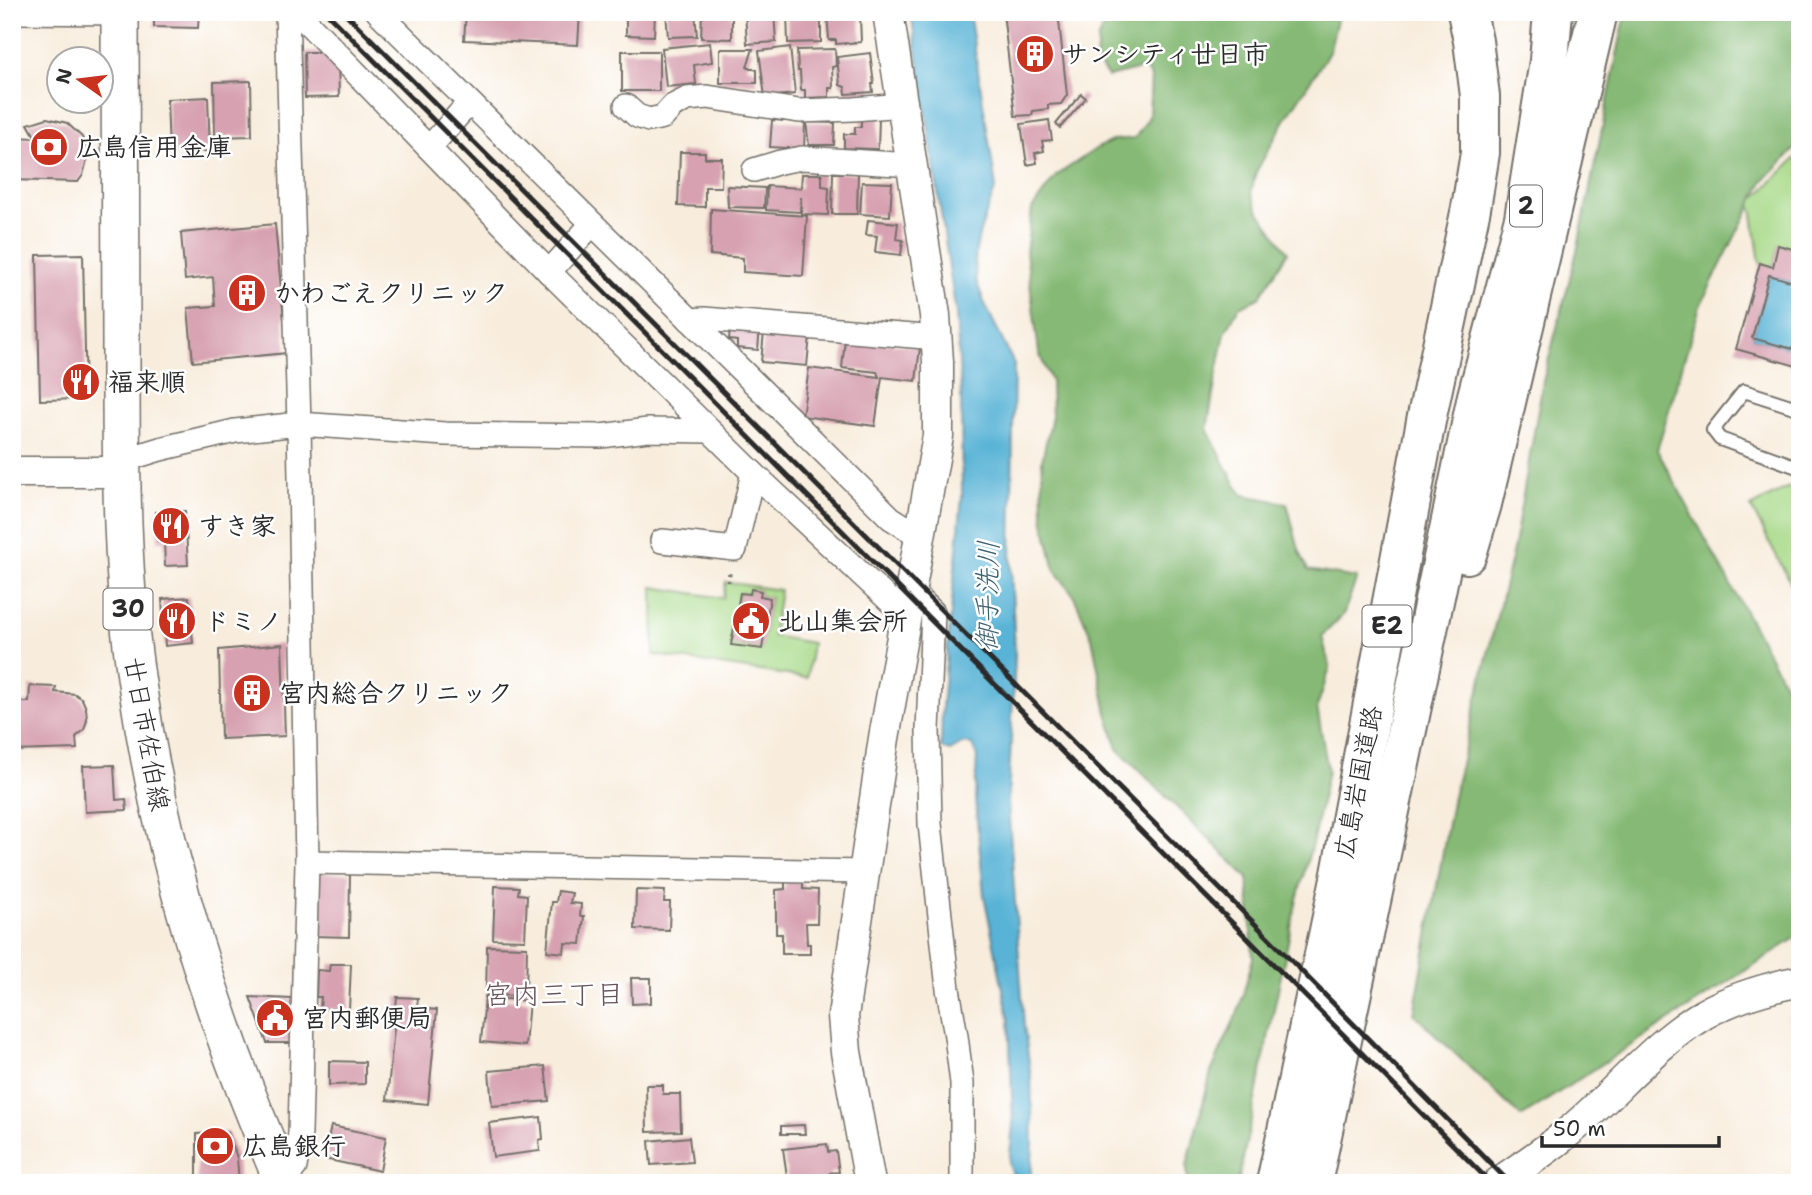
<svg xmlns="http://www.w3.org/2000/svg" width="1812" height="1195" font-family="'Shantell Sans','Klee One',sans-serif">
  <rect width="100%" height="100%" fill="#fff"/>
  <filter id="ink" filterUnits="userSpaceOnUse"><feTurbulence type="fractalNoise" baseFrequency=".0143" numOctaves="2"/><feDisplacementMap in="SourceGraphic" scale="14" xChannelSelector="R" yChannelSelector="G"/><feConvolveMatrix kernelMatrix="1 2 1 2 8 2 1 2 1" color-interpolation-filters="sRGB"/></filter>
  <filter id="wash" filterUnits="userSpaceOnUse"><feTurbulence type="fractalNoise" baseFrequency=".00686" numOctaves="4" result="noise"/><feDisplacementMap in="SourceGraphic" scale="28" xChannelSelector="R" yChannelSelector="G"/><feGaussianBlur stdDeviation="1.57" result="paint"/><feColorMatrix in="noise" values="0 0 0 0 0 0 0 0 0 0 0 0 0 0 0 0 0 1.4 0 .05"/><feComposite in="paint" operator="in"/></filter>
  <g filter="url(#wash)">
    <rect width="100%" height="100%" fill="#f8eddd"/>
    <g fill="#a7d988" stroke="#69825a" stroke-width="2" fill-rule="evenodd">
      <polygon points="1800,154 1800,251 1779,245 1773,267 1760,263 1753,214 1750,203"/>
      <polygon points="1800,481 1800,601 1751,507"/>
      <path d="M726,582L780,590L773,636L812,643L807,678L654,655L653,587L723,598ZM751,589L760,591V596L770,598L761,649L731,645L739,593L750,594Z"/>
    </g>
    <g fill="#85b974" stroke="#587250" stroke-width="2">
      <polygon points="1110,12 1339,12 1329,52 1285,120 1256,172 1251,193 1259,212 1288,252 1259,298 1239,307 1225,333 1216,378 1207,429 1232,478 1243,495 1287,503 1299,550 1308,570 1357,578 1343,615 1322,636 1330,668 1317,707 1328,771 1313,840 1296,903 1238,1183 1188,1183 1187,1165 1211,1072 1239,1009 1253,958 1248,878 1118,749 1107,713 1092,638 1073,594 1055,571 1043,518 1042,460 1052,417 1051,381 1039,353 1026,252 1032,209 1056,176 1097,148 1114,140 1135,138 1149,117 1151,77 1145,68 1108,77 1096,60 1098,38"/>
      <polygon points="1626,12 1800,12 1800,144 1763,181 1700,306 1657,450 1800,712 1800,935 1521,1117 1414,1014 1452,801 1514,546 1543,381 1577,251"/>
    </g>
    <g fill="#58b3d6" stroke="#426f80" stroke-width="2">
      <polygon points="911,12 969,12 996,187 980,231 976,249 975,264 976,280 984,302 1014,364 1011,565 1015,654 1008,804 1024,1025 1031,1077 1033,1142 1031,1183 1016,1183 1009,1164 1013,1124 1009,1019 984,895 975,799 977,756 973,746 967,743 962,744 950,751 941,748 942,705 962,497 961,393 956,314"/>
      <polygon points="1769,275 1800,284 1800,351 1752,338"/>
    </g>
    <g id="blocks">
      <g fill="#d7a1b1">
        <polygon points="154,12 199,12 198,28 154,27"/>
        <polygon points="466,12 580,12 578,45 464,40"/>
        <polygon points="626,12 655,12 654,36 626,35"/>
        <polygon points="666,12 695,12 697,36 668,37"/>
        <polygon points="702,12 732,12 732,39 701,38"/>
        <polygon points="745,12 774,12 776,42 747,44"/>
        <polygon points="787,12 821,12 821,42 788,43"/>
        <polygon points="827,12 854,12 854,16 860,16 861,42 836,44 836,40 829,40"/>
        <polygon points="1003,12 1058,12 1067,95 1061,104 1048,105 1048,109 1033,111 1032,115 1015,116"/>
        <polygon points="710,43 712,62 694,65 696,84 666,87 662,48"/>
        <polygon points="790,47 795,94 765,97 759,51"/>
        <polygon points="720,49 753,49 747,67 757,70 757,83 720,83"/>
        <polygon points="835,49 836,66 832,67 833,88 829,88 829,97 805,98 805,90 801,90 800,71 798,71 797,50"/>
        <rect x="622" y="51" width="37" height="40"/>
        <polygon points="304,52 332,52 338,59 339,97 305,98"/>
        <polygon points="870,53 874,84 872,84 873,92 846,94 845,87 840,85 837,57"/>
        <polygon points="251,81 252,136 215,137 214,82"/>
        <polygon points="1081,94 1086,98 1060,128 1056,124"/>
        <polygon points="208,97 210,151 169,152 167,99"/>
        <polygon points="47,118 67,123 82,137 88,156 83,175 78,182 12,180 12,137 36,138 28,124"/>
        <polygon points="861,118 879,118 878,149 844,148 844,134 855,134 855,127 861,127"/>
        <polygon points="772,120 805,122 804,149 770,147"/>
        <polygon points="1049,120 1052,140 1042,141 1044,151 1035,153 1037,163 1027,165 1021,124"/>
        <polygon points="806,122 835,123 834,145 809,145"/>
        <polygon points="680,152 705,152 705,158 722,158 721,187 705,187 705,207 678,206"/>
        <polygon points="833,173 858,173 857,214 832,214"/>
        <polygon points="802,174 822,174 822,186 829,187 828,215 801,214 801,197 800,212 766,210 767,186 801,188"/>
        <polygon points="862,182 892,183 890,216 860,214"/>
        <polygon points="727,186 765,188 764,208 728,207"/>
        <polygon points="711,209 807,216 803,276 743,272 743,258 710,255"/>
        <polygon points="868,220 898,223 896,239 903,240 901,255 875,252 877,236 866,235"/>
        <polygon points="275,224 287,353 193,362 188,308 215,306 213,277 185,280 181,233"/>
        <polygon points="1778,245 1800,251 1800,284 1769,275 1752,338 1800,351 1800,367 1736,349 1760,263 1773,267"/>
        <polygon points="83,254 86,399 40,400 37,255"/>
        <polygon points="760,326 758,350 737,348 737,341 729,340 730,329"/>
        <polygon points="764,332 810,336 807,366 761,362"/>
        <polygon points="845,339 920,347 916,381 882,377 875,426 802,416 809,368 879,377 877,372 842,368"/>
        <polygon points="185,511 188,565 165,566 164,541 158,541 156,512"/>
        <polygon points="751,589 761,591 760,596 770,598 762,649 731,645 740,593 750,594"/>
        <polygon points="189,597 193,643 165,646 162,599"/>
        <polygon points="282,644 285,736 221,739 219,650"/>
        <polygon points="30,686 56,687 55,692 75,694 82,699 86,708 87,720 84,730 76,737 77,749 12,751 12,702 29,702"/>
        <polygon points="114,765 116,800 126,799 127,810 85,812 83,766"/>
        <polygon points="315,873 350,873 349,937 314,936"/>
        <polygon points="785,881 803,882 803,889 818,890 817,923 806,923 807,944 810,944 810,954 782,954 782,934 776,934 776,890 785,889"/>
        <polygon points="495,886 519,887 518,894 527,895 525,940 493,939"/>
        <polygon points="636,890 665,891 664,902 670,902 669,930 635,929"/>
        <polygon points="558,891 572,893 570,903 581,904 580,916 584,916 581,944 565,943 564,953 547,951 552,902 556,902"/>
        <polygon points="487,946 527,947 526,996 486,995"/>
        <polygon points="330,964 351,964 349,1010 320,1009 321,997 316,997 317,970 329,971"/>
        <polygon points="631,978 651,978 651,1003 632,1004"/>
        <polygon points="250,997 292,999 291,1043 267,1043"/>
        <polygon points="397,997 418,998 417,1008 437,1010 428,1104 387,1100"/>
        <polygon points="485,997 529,1001 525,1046 481,1042"/>
        <polygon points="329,1061 365,1062 365,1084 329,1085"/>
        <polygon points="545,1066 549,1101 492,1106 489,1071"/>
        <polygon points="646,1085 663,1085 663,1094 680,1094 681,1131 647,1132"/>
        <polygon points="541,1117 543,1139 539,1140 540,1151 493,1157 489,1123"/>
        <polygon points="804,1125 805,1134 781,1134 781,1126"/>
        <polygon points="331,1126 386,1137 380,1171 324,1159"/>
        <polygon points="228,1132 237,1158 239,1183 197,1183 197,1134"/>
        <polygon points="689,1137 692,1162 651,1165 649,1141"/>
        <polygon points="827,1144 828,1152 836,1151 839,1172 830,1173 831,1183 788,1183 783,1149"/>
      </g>
    </g>
  </g>
  <g filter="url(#ink)">
    <use href="#blocks" fill-opacity="0" stroke="#736f69" stroke-width="2"/>
    <g fill="none" stroke-linecap="round" stroke-linejoin="round">
      <defs>
        <polyline id="service" points="1800,409 1744,391 1713,430 1720,439 1800,468"/>
        <g id="minor">
          <polyline points="12,12 120,13"/>
          <polyline points="297,12 549,272 753,473 907,617"/>
          <polyline points="378,12 891,518 910,530 921,534"/>
          <polyline points="626,106 637,116 649,120 663,117 673,106 687,99 707,97 799,111 854,109 902,105"/>
          <polyline points="429,148 469,103"/>
          <polyline points="754,170 780,162 802,158 912,165"/>
          <polyline points="549,272 592,224"/>
          <polyline points="690,320 704,319 937,338"/>
          <polyline points="121,461 160,449 235,431 299,424 445,434 601,436 648,430 709,431"/>
          <polyline points="662,541 735,549 753,473"/>
          <polyline points="911,591 933,612 928,730 930,824 948,989 956,1036 962,1083 962,1183"/>
          <polyline points="307,862 864,872"/>
          <polyline points="283,1180 295,1167 300,1133 307,862 299,424 287,12"/>
        </g>
        <g id="tertiary">
          <polyline points="12,472 121,472"/>
          <polyline points="870,1183 846,1052 843,1016 884,738 938,436 938,362 935,315 888,12"/>
          <path d="M1498,1183C1523,1166 1548,1149 1571,1130C1616,1092 1654,1044 1704,1014C1734,997 1766,988 1800,981"/>
        </g>
        <path id="primary" d="M120,12C120,122 120,232 121,342C121,458 120,575 138,690C164,864 213,1022 284,1183"/>
        <g id="motorway">
          <polyline points="1467,554 1482,504 1598,12"/>
          <polyline points="1276,1183 1341,874 1426,421 1471,208 1480,153 1480,96 1473,41 1467,12"/>
          <polyline points="1312,1183 1477,396 1524,218 1549,61 1553,12"/>
        </g>
      </defs>
      <use href="#service" stroke="#736f69" stroke-width="16"/>
      <use href="#minor" stroke="#736f69" stroke-width="26"/>
      <use href="#tertiary" stroke="#736f69" stroke-width="33"/>
      <use href="#primary" stroke="#736f69" stroke-width="40"/>
      <use href="#motorway" stroke="#736f69" stroke-width="42"/>
      <polyline stroke="#736f69" stroke-width="4.5" stroke-dasharray="2 5" stroke-linecap="butt" points="728,582 730,570"/>
      <use href="#service" stroke="#fff" stroke-width="12"/>
      <use href="#minor" stroke="#fff" stroke-width="23"/>
      <use href="#tertiary" stroke="#fff" stroke-width="30"/>
      <use href="#primary" stroke="#fff" stroke-width="37"/>
      <use href="#motorway" stroke="#fff" stroke-width="38"/>
      <g stroke="#2b2b2b" stroke-width="5">
        <polyline points="326,12 1491,1183"/>
        <polyline points="344,12 1263,932 1510,1183"/>
      </g>
    </g>
  </g>
  <defs>
    <symbol id="building-disc" viewBox="-11 -11 22 22"><circle r="9.5" fill="#c8321e" stroke="#fff"/><path d="M-4-6H4V6H1V3H-1V6H-4ZM-2.5-4.3h1.7v1.8h-1.7ZM.8-4.3h1.7v1.8H.8ZM-2.5-1h1.7V.8h-1.7ZM.8-1h1.7V.8H.8Z" fill="#fff"/></symbol>
    <symbol id="bank-disc" viewBox="-11 -11 22 22"><circle r="9.5" fill="#c8321e" stroke="#fff"/><path d="M-6-4H6V4H-6ZM0-2.3a2.3 2.3 0 1 0 0 4.6a2.3 2.3 0 1 0 0-4.6Z" fill="#fff"/></symbol>
    <symbol id="restaurant-disc" viewBox="-11 -11 22 22"><circle r="9.5" fill="#c8321e" stroke="#fff"/><path d="M-5-6h1v4h1v-4h1v4h1v-4h1v5L-1.5 .5V6h-2V.5L-5-1ZM5-6V6H3V1.5H1.5Q1.5-4 5-6Z" fill="#fff"/></symbol>
    <symbol id="civic-disc" viewBox="-11 -11 22 22"><circle r="9.5" fill="#c8321e" stroke="#fff"/><path d="M-.6-6.5H3V-4.5H.6V-3L4-1V1h2V6H-6V1h2V-1L-.6-3ZM-1.2 2.5V6h2.4V2.5Z" fill="#fff"/></symbol>
  </defs>
  <g fill-rule="evenodd">
    <use href="#building-disc" x="1013" y="32" width="44" height="44"/>
    <use href="#bank-disc" x="27" y="125" width="44" height="44"/>
    <use href="#building-disc" x="225" y="271" width="44" height="44"/>
    <use href="#restaurant-disc" x="59" y="360" width="44" height="44"/>
    <use href="#restaurant-disc" x="149" y="504" width="44" height="44"/>
    <use href="#restaurant-disc" x="155" y="599" width="44" height="44"/>
    <use href="#civic-disc" x="729" y="599" width="44" height="44"/>
    <use href="#building-disc" x="230" y="671" width="44" height="44"/>
    <use href="#civic-disc" x="253" y="996" width="44" height="44"/>
    <use href="#bank-disc" x="193" y="1124" width="44" height="44"/>
  </g>
  <g text-anchor="middle" stroke-width="5" stroke-linejoin="round" paint-order="stroke">
    <g fill="#fff" stroke="#6b6b6b" stroke-width="2">
      <rect x="1510" y="185.5" width="32" height="41" rx="5"/>
      <rect x="103.5" y="588.5" width="49" height="41" rx="5"/>
      <rect x="1362.5" y="605.5" width="49" height="41" rx="5"/>
    </g>
    <g font-size="24" font-weight="bold" fill="#2b2b2b">
      <text x="1526" y="214">2</text>
      <text x="128" y="617">30</text>
      <text x="1387" y="634">E2</text>
    </g>
    <g font-size="26" font-weight="bold" fill="#2b2b2b" stroke="#fff" text-anchor="start">
      <text x="1062" y="63">サンシティ廿日市</text>
      <text x="76" y="156">広島信用金庫</text>
      <text x="274" y="302">かわごえクリニック</text>
      <text x="108" y="391">福来順</text>
      <text x="198" y="535">すき家</text>
      <text x="204" y="630">ドミノ</text>
      <text x="778" y="630">北山集会所</text>
      <text x="279" y="702">宮内総合クリニック</text>
      <text x="302" y="1027">宮内郵便局</text>
      <text x="242" y="1155">広島銀行</text>
    </g>
    <g font-size="26" fill="#2b2b2b" stroke="#fff">
      <text transform="translate(147 734) rotate(80)" y="9">廿日市佐伯線</text>
      <text transform="translate(1358 782) rotate(-79)" y="9">広島岩国道路</text>
    </g>
    <g font-size="28" font-style="italic" fill="#3d616f" stroke="#fff">
      <text transform="translate(987 596) rotate(-89)" y="10">御手洗川</text>
    </g>
    <g font-size="28" fill="#67545a" stroke="#fff">
      <text x="554" y="1004">宮内三丁目</text>
    </g>
  </g>
  <rect width="1812" height="1195" fill="none" stroke="#fff" stroke-width="42"/>
  <g transform="translate(80 80) rotate(284)"><circle r="33" fill="#ffffff" stroke="#aaaaaa" stroke-width="2"/>
  <path d="M0-5L12 26L0 18L-12 26Z" fill="#c8321e"/>
  <text y="-10" font-size="19" font-weight="bold" text-anchor="middle" fill="#2b2b2b">N</text>
  </g>
  <path d="M1542 1136v10h177v-10" fill="none" stroke="#2b2b2b" stroke-width="3.5"/>
  <text x="1553" y="1136" font-size="21" fill="#2b2b2b" stroke="#ffffff" stroke-width="5" paint-order="stroke">50 m</text>
</svg>
